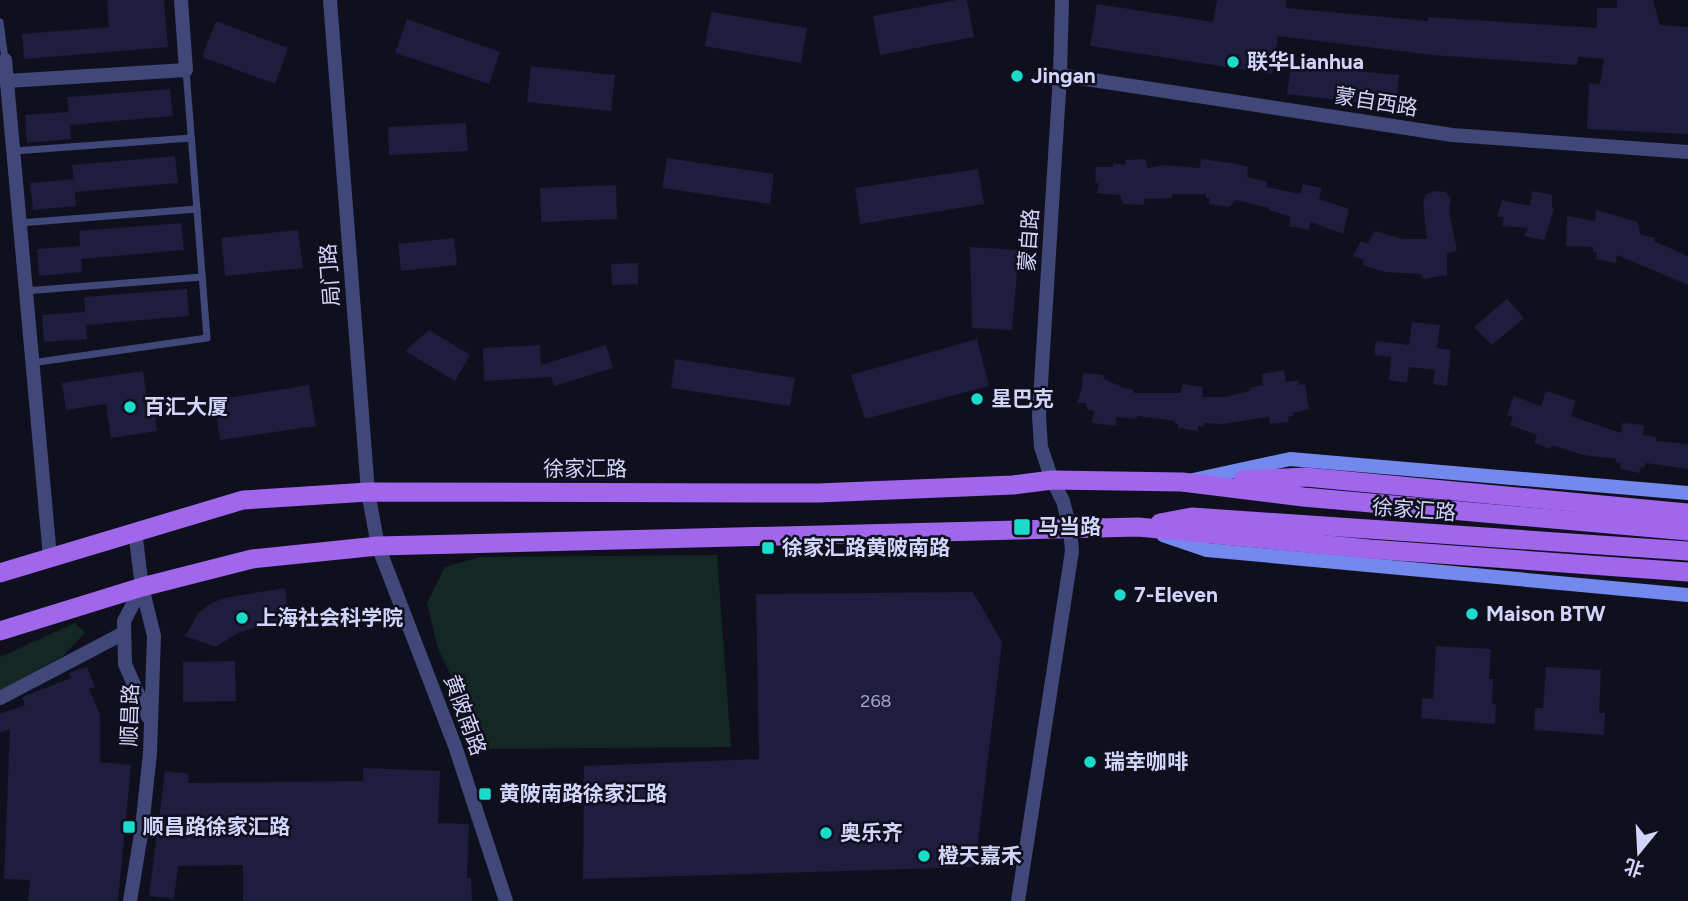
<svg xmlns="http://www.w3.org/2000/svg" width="1688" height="901" font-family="Figtree,'Noto Sans SC',sans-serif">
  <rect width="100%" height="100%" fill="#0f0f1e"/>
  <g fill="#132723">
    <polygon points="717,555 731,747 487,749 438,649 427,603 445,567 480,557"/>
    <polygon points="75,623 85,633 63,656 0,690 0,657"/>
  </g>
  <g fill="#1e1d3d">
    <polygon points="107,0 164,0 168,47 24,59 22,34 109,27"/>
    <polygon points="957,0 967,0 974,37 880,55 873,16"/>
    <polygon points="1217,0 1286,0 1286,8 1428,21 1428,17 1597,28 1597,8 1617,8 1617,0 1653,0 1660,25 1688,27 1688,134 1587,129 1589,83 1600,84 1604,59 1578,57 1577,65 1432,55 1278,36 1272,74 1090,46 1097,4 1213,22"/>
    <polygon points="711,12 807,28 801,63 705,46"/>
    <polygon points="407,19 500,52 489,84 395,53"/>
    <polygon points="216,21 288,48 275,84 202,57"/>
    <polygon points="1291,65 1399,75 1396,107 1287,94"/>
    <polygon points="531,66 615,75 611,111 527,102"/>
    <polygon points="170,89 173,116 70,125 71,139 27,143 25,115 69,112 67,97"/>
    <polygon points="466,123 468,151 389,155 388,127"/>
    <polygon points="175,156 178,183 75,192 76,206 33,210 30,183 74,179 72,165"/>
    <polygon points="667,158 774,174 770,204 662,188"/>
    <polygon points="1145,159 1148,168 1165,165 1200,168 1201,159 1238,164 1248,167 1247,177 1267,182 1266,187 1300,194 1303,184 1322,188 1319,199 1349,209 1343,234 1311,222 1308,230 1289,226 1291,217 1269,210 1269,208 1236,200 1229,207 1209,204 1210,199 1206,198 1206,194 1173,194 1172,198 1145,199 1143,205 1123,204 1120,195 1097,193 1099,184 1095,182 1096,167 1113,167 1113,163 1125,165 1126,160"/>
    <polygon points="978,169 984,204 860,224 855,188"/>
    <polygon points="616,185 617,219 541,222 540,188"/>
    <polygon points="1435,191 1446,192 1451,200 1449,211 1457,250 1447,254 1447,275 1424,279 1421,274 1385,272 1362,265 1364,260 1353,256 1361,241 1368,244 1374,231 1403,239 1427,239 1423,203 1425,195"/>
    <polygon points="1532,191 1552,195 1552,208 1554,209 1544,240 1524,236 1528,228 1502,226 1504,217 1497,217 1502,200 1530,206"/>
    <polygon points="1596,210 1638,222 1640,234 1655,238 1654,241 1688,256 1688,285 1617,255 1616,263 1596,259 1597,253 1593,252 1593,247 1566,246 1567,216 1595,221"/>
    <polygon points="181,223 184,250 81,259 82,272 39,276 37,249 80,246 79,231"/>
    <polygon points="298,230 303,268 225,276 221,238"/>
    <polygon points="454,238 457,265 401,271 398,244"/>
    <polygon points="970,247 1019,250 1012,330 972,328"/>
    <polygon points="638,263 638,284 612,285 611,264"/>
    <polygon points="187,289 189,316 86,325 87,339 44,342 42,315 85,312 84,297"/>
    <polygon points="1507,299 1524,318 1492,345 1474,327"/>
    <polygon points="1412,322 1440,325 1437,348 1451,350 1447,386 1433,384 1435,370 1409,367 1407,383 1389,380 1391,357 1374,355 1376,341 1409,345"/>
    <polygon points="429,330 470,355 455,381 405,351"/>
    <polygon points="977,339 989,386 865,419 851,375"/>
    <polygon points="540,345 541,365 606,345 613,368 554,386 551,377 484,381 483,348"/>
    <polygon points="675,359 795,378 790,406 671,388"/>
    <polygon points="1284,370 1286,382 1298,380 1299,385 1305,384 1309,409 1293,413 1294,416 1289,416 1288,422 1270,424 1269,417 1222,424 1205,423 1204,427 1198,426 1198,431 1178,428 1178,424 1174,423 1175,421 1137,416 1137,419 1116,417 1116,426 1092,423 1094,411 1088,410 1086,403 1077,403 1082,388 1083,373 1103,375 1104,379 1124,388 1134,390 1134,393 1180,393 1183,384 1203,387 1202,397 1226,397 1250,391 1250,388 1263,385 1262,374"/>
    <polygon points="143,371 147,399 152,398 157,431 111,438 106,404 66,410 62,383"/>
    <polygon points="309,385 316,426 220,440 214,400"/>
    <polygon points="1546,391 1576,401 1571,416 1621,433 1622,423 1644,425 1643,435 1656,437 1656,441 1688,444 1688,469 1646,463 1645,468 1641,467 1640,473 1620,469 1621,463 1615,462 1616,459 1583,455 1552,445 1551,449 1534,443 1537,435 1510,425 1513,417 1507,415 1514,396 1541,406"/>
    <polygon points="285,588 290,624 253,628 236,634 216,647 185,636 199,612 212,603 224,598"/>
    <polygon points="973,592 1002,642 975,867 583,879 584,766 759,759 756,594"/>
    <polygon points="1436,646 1491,649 1489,679 1493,679 1492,704 1496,704 1495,724 1421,718 1422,698 1433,699"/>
    <polygon points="235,661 236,701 183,702 183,662"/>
    <polygon points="87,667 95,687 89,689 100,715 100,762 131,765 118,901 28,901 30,880 4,879 10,729 0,733 0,714 25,705 22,697 71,678 69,673"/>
    <polygon points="1546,667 1601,670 1599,713 1605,713 1604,735 1534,730 1535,708 1543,708"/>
    <polygon points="363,768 440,771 438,823 469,824 467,878 471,878 472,901 243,901 243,865 178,866 174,899 149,896 165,771 189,774 188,783 363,781"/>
  </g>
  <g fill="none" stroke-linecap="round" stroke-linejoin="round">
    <g stroke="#3f4878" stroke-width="7">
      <polyline points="0,22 5,59"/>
      <polyline points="14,151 191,138"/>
      <polyline points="20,223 197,209"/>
      <polyline points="25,291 202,277"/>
      <polyline points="31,363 207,338 186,70"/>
    </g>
    <g stroke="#3f4878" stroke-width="14">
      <polyline points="5,60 50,557"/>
      <polyline points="1060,75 1452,135 1688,152"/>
      <polyline points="7,81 186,70 181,0"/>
      <polyline points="142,587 124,621 125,664 148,717"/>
      <polyline points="0,698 124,633"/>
      <polyline points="130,901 142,828 150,753 154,636 142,587 135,531"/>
    </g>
    <g stroke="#3f4878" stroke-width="14">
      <polyline points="330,0 368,492 378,546 455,746 506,901"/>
      <polyline points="1018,901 1072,551 1070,529 1063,501 1052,480 1041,447 1039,416 1060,75 1062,0"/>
    </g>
    <g stroke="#7489ee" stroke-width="14">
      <polyline points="1193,480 1290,459 1688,493"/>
      <polyline points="1163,535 1207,550 1688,595"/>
    </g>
    <g stroke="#a066ec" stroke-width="19">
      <polyline points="1243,480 1306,477 1688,513"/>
      <polyline points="1160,523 1192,517 1688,551"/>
      <polyline points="0,573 243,500 368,492 818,493 1013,485 1052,480 1182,482 1303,497 1688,531"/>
      <polyline points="0,631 142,587 252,559 378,546 1138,527 1369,549 1688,572"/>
    </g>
  </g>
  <g fill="#1bdcca" stroke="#0f0f1e" stroke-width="2.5">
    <circle cx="1233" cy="62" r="7"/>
    <circle cx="1017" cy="76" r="7"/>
    <circle cx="977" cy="399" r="7"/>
    <circle cx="130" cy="407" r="7"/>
    <rect x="1013" y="518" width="18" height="18" rx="3.5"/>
    <rect x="761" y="541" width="14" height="14" rx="3.5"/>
    <circle cx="1120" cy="595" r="7"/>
    <circle cx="1472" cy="614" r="7"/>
    <circle cx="242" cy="618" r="7"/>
    <circle cx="1090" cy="762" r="7"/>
    <rect x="478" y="787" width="14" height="14" rx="3.5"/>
    <rect x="122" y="820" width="14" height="14" rx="3.5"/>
    <circle cx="826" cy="833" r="7"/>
    <circle cx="924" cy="856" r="7"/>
  </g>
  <g text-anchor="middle" stroke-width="5" stroke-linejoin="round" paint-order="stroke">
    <g font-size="18" fill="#a5a7ca">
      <text x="876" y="707">268</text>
    </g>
    <g font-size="21" font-weight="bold" fill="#d2d5f9" stroke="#0f0f1e" text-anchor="start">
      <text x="1247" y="69">联华Lianhua</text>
      <text x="1031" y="83">Jingan</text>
      <text x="991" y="406">星巴克</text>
      <text x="144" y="414">百汇大厦</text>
      <text x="1038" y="534">马当路</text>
      <text x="782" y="555">徐家汇路黄陂南路</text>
      <text x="1134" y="602">7-Eleven</text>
      <text x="1486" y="621">Maison BTW</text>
      <text x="256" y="625">上海社会科学院</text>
      <text x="1104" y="769">瑞幸咖啡</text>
      <text x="499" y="801">黄陂南路徐家汇路</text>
      <text x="143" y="834">顺昌路徐家汇路</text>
      <text x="840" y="840">奥乐齐</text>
      <text x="938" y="863">橙天嘉禾</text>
    </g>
    <g font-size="21" fill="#d2d5f9" stroke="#0f0f1e">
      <text transform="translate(1376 102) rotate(9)" y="7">蒙自西路</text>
      <text transform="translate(1029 240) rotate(-86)" y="7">蒙自路</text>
      <text transform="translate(330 275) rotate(-94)" y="7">局门路</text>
      <text x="585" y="476">徐家汇路</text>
      <text transform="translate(1414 510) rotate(4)" y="7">徐家汇路</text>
      <text transform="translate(130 715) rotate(-88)" y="7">顺昌路</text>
      <text transform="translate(465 715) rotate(70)" y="7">黄陂南路</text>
    </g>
  </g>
  <g transform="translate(1639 852) rotate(198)" stroke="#0f0f1e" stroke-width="5" paint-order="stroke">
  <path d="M0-5L12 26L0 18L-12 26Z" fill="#d2d5f9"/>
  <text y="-10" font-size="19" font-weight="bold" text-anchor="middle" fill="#d2d5f9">北</text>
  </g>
</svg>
